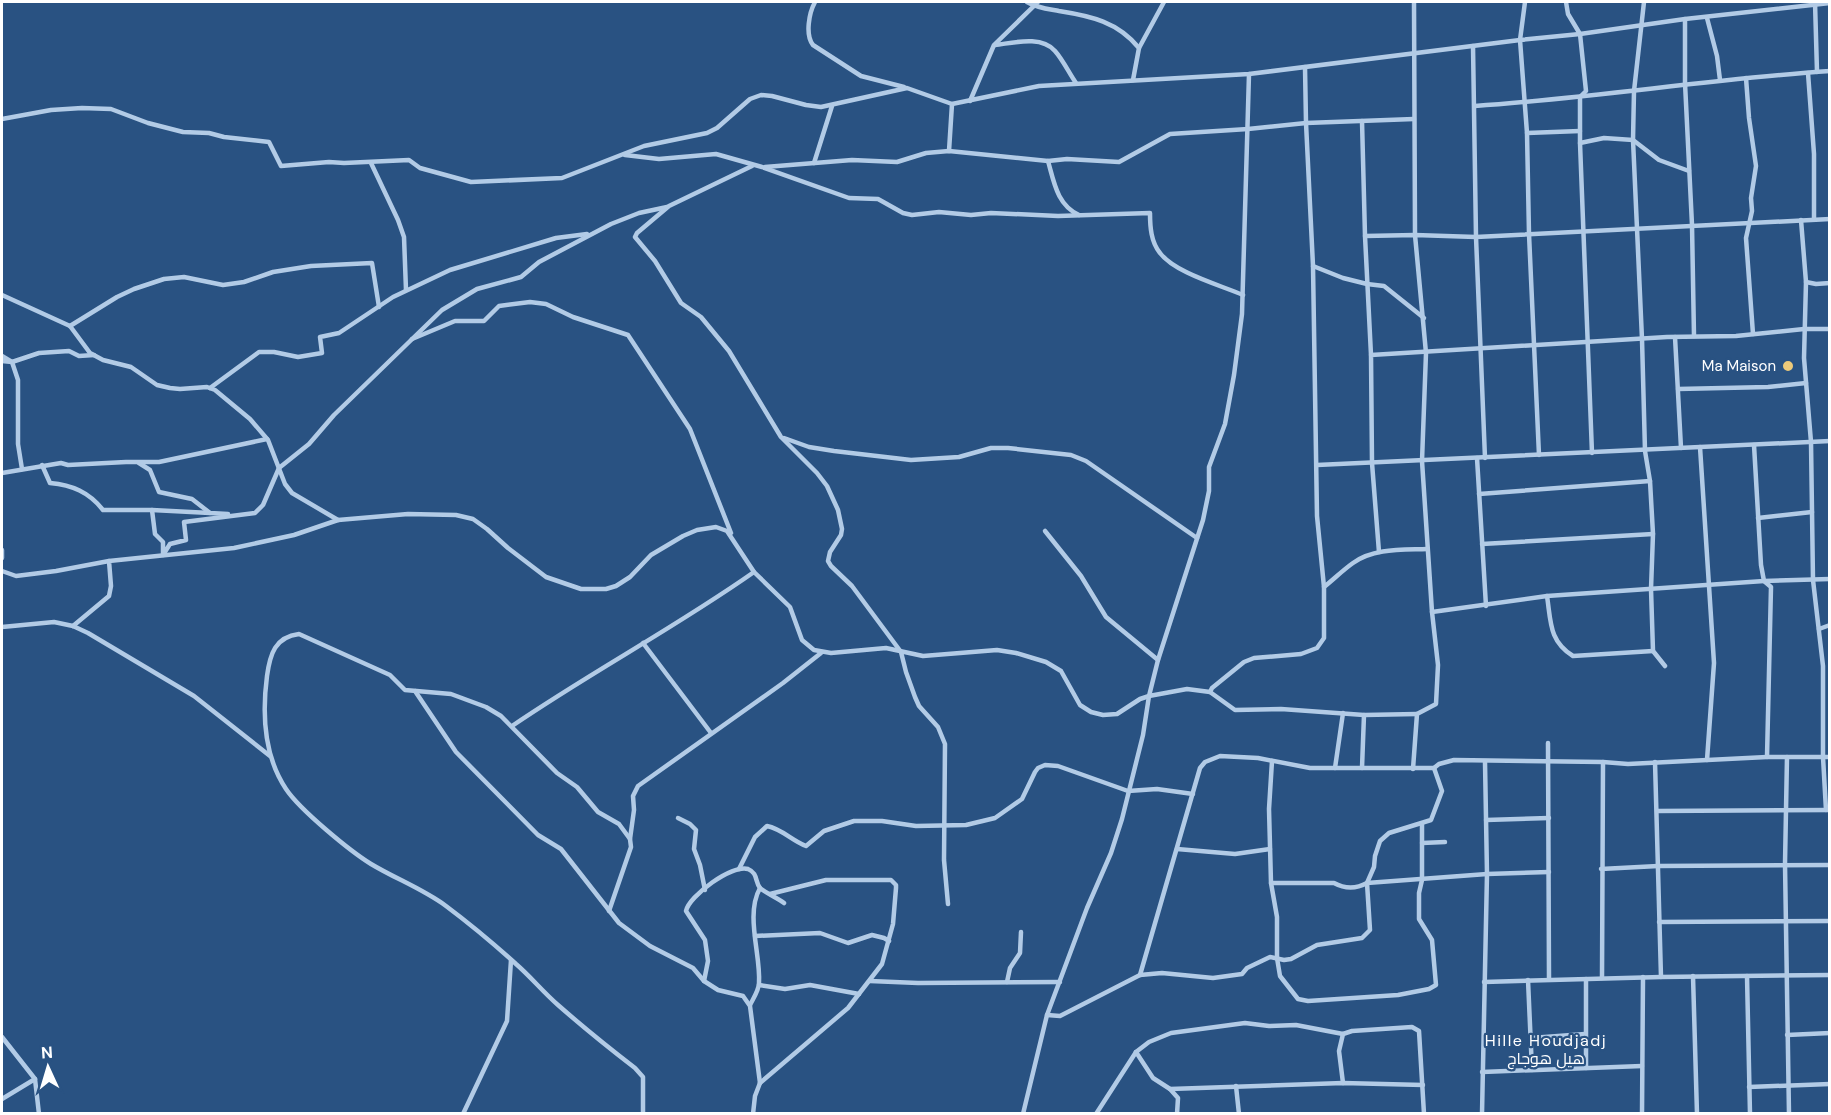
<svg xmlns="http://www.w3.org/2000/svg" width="1831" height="1115" font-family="'DM Sans',Cairo,sans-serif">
  <rect width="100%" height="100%" fill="#295282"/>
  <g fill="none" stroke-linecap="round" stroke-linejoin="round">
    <g stroke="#b2cbe6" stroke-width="4.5">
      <path d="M815,2C809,13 805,35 813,45L861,76L904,87"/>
      <path d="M1027,2C1037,8 1048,9 1059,11C1091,16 1118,22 1139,48L1133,80"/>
      <polyline points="1525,2 1520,40 1527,133 1529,234 1539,455"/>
      <polyline points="1566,2 1568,14 1580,34 1586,91 1580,97 1580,143 1592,453"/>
      <polyline points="1644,2 1634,91 1633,140 1642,339 1645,451 1650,481 1653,534 1651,589 1653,651 1665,666"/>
      <polyline points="1815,2 1817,72"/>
      <polyline points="1707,18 1717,56 1720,80"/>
      <polyline points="1685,19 1685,83 1692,225 1694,336"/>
      <path d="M995,45C1013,43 1041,35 1055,51C1063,60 1069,73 1076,83"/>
      <polyline points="1473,46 1476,237 1485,458"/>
      <polyline points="1139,48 1164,2"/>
      <polyline points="1808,73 1814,154 1814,219"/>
      <polyline points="1746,78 1749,118 1756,166 1751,198 1752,211 1746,238 1753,334"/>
      <polyline points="970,101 994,45 1038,2"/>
      <path d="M1475,106C1594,98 1711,79 1830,71"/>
      <polyline points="2,119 51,110 82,108 111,109 148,123 183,132 209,133 224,137 269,142 281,166 329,162 344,163 409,160 420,168 471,182 562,178 644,146 707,133 717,128 750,99 761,95 772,96 806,105 821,107 907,88 952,104 1039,86 1249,74 1520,40 1580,34 1685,19 1830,3"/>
      <polyline points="1362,121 1365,236"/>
      <polyline points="1527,133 1580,131"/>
      <polyline points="1580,143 1604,138 1633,140 1659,160 1689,171"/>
      <polyline points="949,151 952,104"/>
      <path d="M625,155L659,159L716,154L762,167L849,198L878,199L903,213L912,215L939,212L971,215L991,213L1058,216L1150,213C1150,227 1151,242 1160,253C1175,273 1220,285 1243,295"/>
      <path d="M1048,161C1054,182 1057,205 1079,215"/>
      <polyline points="371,163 398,220 404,237 406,290"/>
      <polyline points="814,163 832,106"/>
      <polyline points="752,166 669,206 637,233 635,237 655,261 681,303 701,317 729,351 781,437 817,473 827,486 838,510 842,529 841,535 830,552 828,561 831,566 852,586 901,652 906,672 915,697 919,706 938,727 945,744 944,860 948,904"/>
      <polyline points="765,167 852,160 897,162 926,153 949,151 1048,161 1067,159 1119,162 1170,134 1248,129 1306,123 1414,119"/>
      <polyline points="1801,220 1806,282 1804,358 1811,442 1813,580 1823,666 1823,757 1826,810"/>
      <polyline points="1313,266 1343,278 1367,284 1384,286 1424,318"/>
      <polyline points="1806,282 1816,284 1830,283"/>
      <polyline points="2,295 70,326 90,353 103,360 131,367 157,385 170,388 180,389 207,387 215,390 250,419 268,440 285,484 292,493 338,520"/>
      <polyline points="70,326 117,297 134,289 164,279 184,277 223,285 244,282 273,272 311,266 372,263 379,307"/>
      <polyline points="1675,337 1681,448"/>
      <polyline points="412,339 455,321 484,321 499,306 530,302 546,304 573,317 628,335 690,429 731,533"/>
      <polyline points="1371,355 1365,236 1415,235 1476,237 1830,219"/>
      <polyline points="2,356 12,362 18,380 18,444 22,469"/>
      <polyline points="2,361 12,362 39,353 69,351 79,356 94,355"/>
      <polyline points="210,388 259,352 274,352 298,357 322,353 320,337 339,333 393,297 450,270 556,238 587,234"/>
      <polyline points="1678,389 1768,387 1806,383"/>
      <polyline points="784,438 809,447 834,451 911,460 959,457 991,448 1008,448 1071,455 1086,461 1197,538"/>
      <polyline points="1754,445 1761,565 1764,581 1771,587 1767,757"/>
      <polyline points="1700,447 1714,663 1707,760"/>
      <polyline points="1477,458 1486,606"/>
      <polyline points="139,463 150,470 159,492 192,499 210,513 228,514"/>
      <path d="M42,465L50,483C72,485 89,492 103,510H152L210,513"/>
      <polyline points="1317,465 1830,441"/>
      <polyline points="2,473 61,463 68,465 126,462 159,462 267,439"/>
      <polyline points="1479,494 1650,481"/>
      <polyline points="152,510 155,534 163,542 163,555 170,544 186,540 184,522 255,513 263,505 279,468 309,444 334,415 442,310 477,289 521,277 539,262 611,224 639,213 667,207"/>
      <polyline points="1758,518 1812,512"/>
      <polyline points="1045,531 1081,576 1106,617 1158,660"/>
      <polyline points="1482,544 1653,534"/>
      <polyline points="2,550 2,558"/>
      <polyline points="1379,552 1372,463 1371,355 1667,337 1736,336 1804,329 1830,329"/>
      <polyline points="2,571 16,576 56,571 109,561"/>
      <path d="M1324,587C1334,579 1343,570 1353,563C1374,548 1402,550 1427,549"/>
      <path d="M1547,596C1551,622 1549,641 1573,656L1653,651"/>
      <polyline points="1432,612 1547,596 1764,581 1830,579"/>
      <polyline points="73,626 109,596 111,586 109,561 234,548 294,535 338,520 408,514 456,515 473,519 487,529 508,548 546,577 581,589 606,589 616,586 630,577 651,555 683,536 697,530 716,527 727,531 754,572 790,607 802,640 814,650 831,653 886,648 923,656 997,650 1016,653 1046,662 1061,671 1080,705 1091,712 1103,715 1117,714 1140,699 1149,696 1187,689 1210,692 1235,710 1281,709 1364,715 1417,714"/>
      <polyline points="2,627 54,622 73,626 88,633 194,696 270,756"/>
      <polyline points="1819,629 1830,625"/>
      <polyline points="643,643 711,733"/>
      <polyline points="415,691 456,752 538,835 561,849 619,923 650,946 693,968 704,981 718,990 743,996 750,1006 760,1083 755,1096 753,1114"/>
      <polyline points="1210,692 1212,688 1244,662 1254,658 1301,654 1317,648 1324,638 1324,587 1317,516 1313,266 1306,123 1305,67"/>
      <path d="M512,726C591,672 676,627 754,572"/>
      <polyline points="1548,743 1549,979"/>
      <polyline points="1787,757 1785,864 1789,1114"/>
      <polyline points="1272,761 1269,809 1271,883 1277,917 1277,958 1280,976 1298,999 1308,1001 1398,995 1429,989 1436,985 1432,940 1419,919 1419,893 1422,880 1422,824"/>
      <polyline points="1655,762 1661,977"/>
      <polyline points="1335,768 1343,713"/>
      <polyline points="1362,768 1364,715"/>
      <polyline points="1413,769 1417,714 1436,704 1438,665 1432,612 1422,461 1426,353 1415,235 1414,2"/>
      <polyline points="1657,811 1830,810"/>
      <polyline points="678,818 690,824 696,830 694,849 700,865 705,890"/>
      <polyline points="1486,820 1549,818"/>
      <polyline points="630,839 634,810 633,796 638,786 783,683 821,653"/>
      <polyline points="1422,843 1445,842"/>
      <polyline points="1177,849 1235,854 1270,849"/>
      <path d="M739,869L755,837L767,826C782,829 791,840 806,846L824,831L854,821H882L916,826L966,825L995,818L1022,799L1035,772L1038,768L1045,765L1058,766L1128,791L1157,789L1193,794"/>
      <polyline points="1601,869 1658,866 1830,865"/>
      <path d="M1271,883H1334C1345,889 1356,889 1367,883L1487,874L1549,872"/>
      <path d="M609,911L631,847L630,839L619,824L598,812L577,787L557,773L501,716L486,707L451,694L405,690L390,675L299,634C275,637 270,654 267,676C262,714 264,756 286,789C300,810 350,851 371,864C396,879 423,889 446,906C470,924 494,944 516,964C531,977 543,992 558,1005C583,1027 609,1048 635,1068L643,1077V1114"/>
      <polyline points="1659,922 1830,921"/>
      <polyline points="755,936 820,933 848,943 872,935 884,938 889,941"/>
      <polyline points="1140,975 1200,768 1205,762 1220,756 1258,758 1310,768 1434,768 1439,764 1454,760 1603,762 1628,764 1767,757 1830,757"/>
      <polyline points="1693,976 1697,1114"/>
      <polyline points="1747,976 1750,1114"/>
      <polyline points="1602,978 1603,762"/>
      <polyline points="1528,980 1532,1070"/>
      <path d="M704,981L708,961L705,940L686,911C689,896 732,864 748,869C758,873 755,882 760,888C764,892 779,899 784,903"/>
      <polyline points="870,981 918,983 1060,982"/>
      <polyline points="1007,982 1010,968 1020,953 1021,932"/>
      <polyline points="1484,982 1661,977 1830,975"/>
      <polyline points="759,985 785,989 810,985 859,994"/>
      <path d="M750,1005C753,999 759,990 759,983C761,955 745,915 760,888"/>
      <polyline points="1047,1015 1060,1016 1140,975 1162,973 1213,978 1242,974 1247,968 1270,957 1284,960 1291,959 1317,945 1362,938 1370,930 1367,883 1374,867 1375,856 1380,841 1389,833 1431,820 1442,791 1434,768"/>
      <polyline points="1787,1035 1830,1033"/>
      <polyline points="2,1037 35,1079 39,1114"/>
      <polyline points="1531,1038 1585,1034"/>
      <polyline points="1136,1052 1153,1078 1170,1089 1178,1098 1177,1114"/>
      <polyline points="1586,1068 1586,979"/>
      <polyline points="1482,1072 1642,1066"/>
      <polyline points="760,1083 848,1008 882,964 893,924 896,888 896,885 891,880 826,880 770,894"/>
      <polyline points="1343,1083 1339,1051 1343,1034 1352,1031 1412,1027 1419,1031 1424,1114"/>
      <polyline points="1236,1086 1239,1114"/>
      <polyline points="1749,1087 1830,1084"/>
      <polyline points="1170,1089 1343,1083 1423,1085"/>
      <polyline points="2,1099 35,1079"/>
      <polyline points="463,1114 507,1021 511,960"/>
      <polyline points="1023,1114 1047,1015 1087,908 1111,853 1122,819 1143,735 1149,696 1158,660 1203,520 1209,491 1209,467 1225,424 1234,375 1242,314 1249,74"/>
      <polyline points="1096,1114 1136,1052 1149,1042 1171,1033 1245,1023 1269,1026 1296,1025 1343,1034"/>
      <polyline points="1482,1114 1487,874 1485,762"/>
      <polyline points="1642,1114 1643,977"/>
    </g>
  </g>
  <circle fill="#edca7a" stroke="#295282" stroke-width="2" cx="1788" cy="366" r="6"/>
  <g text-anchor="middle" stroke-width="4.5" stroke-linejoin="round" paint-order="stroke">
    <g font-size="15" fill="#fff" stroke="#295282" text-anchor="end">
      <text x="1776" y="371">Ma Maison</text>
    </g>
    <g font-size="16" letter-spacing="1.5" fill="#fff" stroke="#295282">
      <text x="1546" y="1046">Hille Houdjadj<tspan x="1546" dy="18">هيل هوجاج</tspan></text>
    </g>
  </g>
  <rect width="1831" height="1115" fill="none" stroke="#ffffff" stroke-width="6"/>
  <g transform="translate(48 1067) rotate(356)" stroke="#295282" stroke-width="4.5" paint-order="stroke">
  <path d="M0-4.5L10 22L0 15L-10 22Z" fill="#ffffff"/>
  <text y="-9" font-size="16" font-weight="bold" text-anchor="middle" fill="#ffffff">N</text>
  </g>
</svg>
